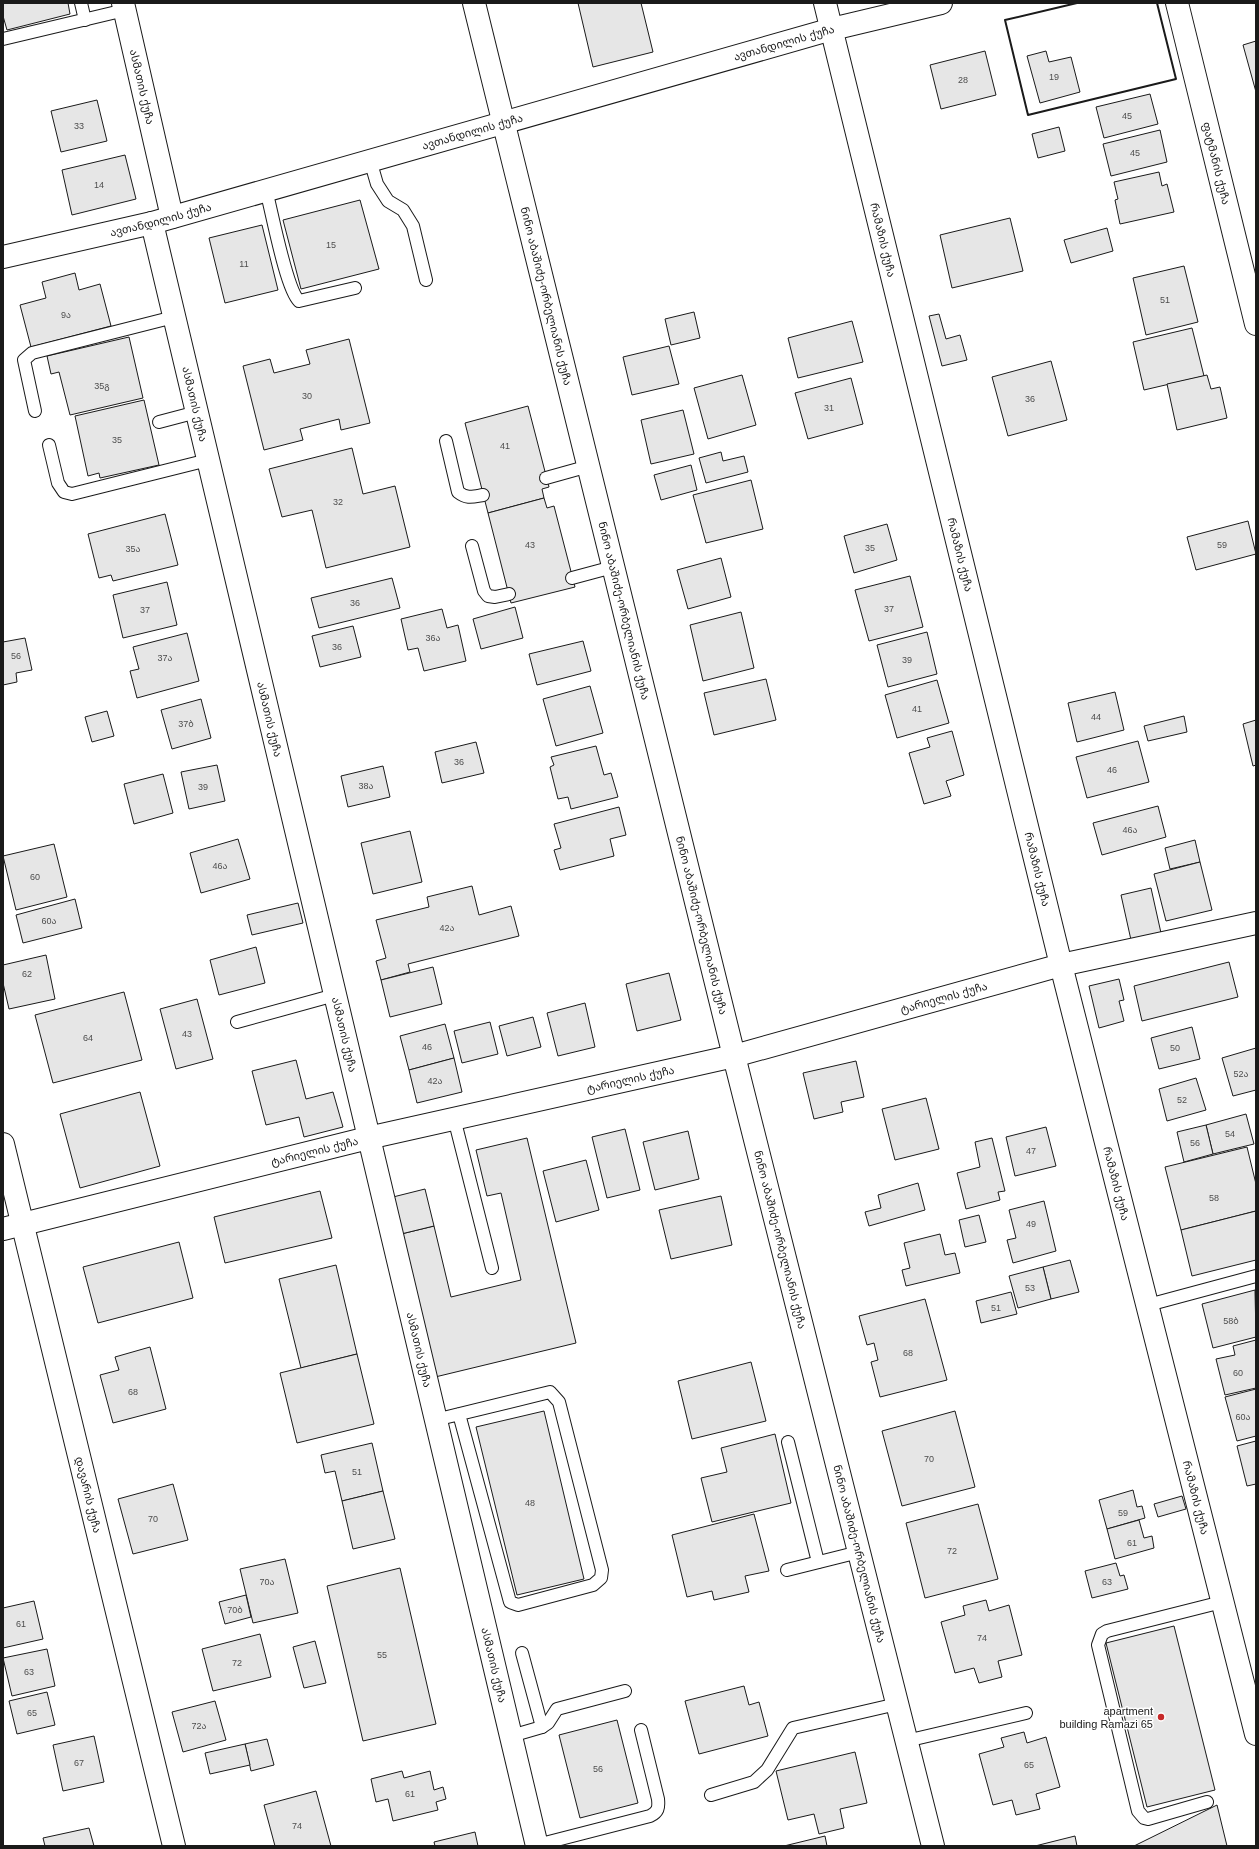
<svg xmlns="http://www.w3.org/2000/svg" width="1259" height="1849" font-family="Helvetica,'Noto Sans Georgian',sans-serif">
  <rect width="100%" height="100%" fill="#fff"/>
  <g fill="#e6e6e6" stroke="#1a1a1a">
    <polygon points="3,3 68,3 70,14 7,30 3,16"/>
    <polygon points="578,3 641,3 653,52 593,67"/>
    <polygon points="1256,41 1256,92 1243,45"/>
    <polygon points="985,51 996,95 941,109 930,65"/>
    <polygon points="1046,51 1049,62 1071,57 1080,92 1040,103 1027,56"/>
    <polygon points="1150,94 1158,124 1104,138 1096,107"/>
    <polygon points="97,100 107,141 61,152 51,111"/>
    <polygon points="1059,127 1065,151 1038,158 1032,134"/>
    <polygon points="1160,130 1167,162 1111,176 1103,144"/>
    <polygon points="125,155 136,199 72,215 62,170"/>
    <polygon points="1159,172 1162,186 1167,184 1174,212 1120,224 1115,200 1118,199 1114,182"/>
    <polygon points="360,200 379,269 301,289 283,220"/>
    <polygon points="1010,218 1023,271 952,288 940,235"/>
    <polygon points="262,225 278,290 225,303 209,238"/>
    <polygon points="1107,228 1113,251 1071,263 1064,240"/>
    <polygon points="1184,266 1198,322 1146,335 1133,278"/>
    <polygon points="75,273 79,290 100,284 111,326 31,347 20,305 46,298 42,282"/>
    <polygon points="694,312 700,338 671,345 665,319"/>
    <polygon points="939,314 946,339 960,335 967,360 942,366 929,316"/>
    <polygon points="852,321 863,362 798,378 788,338"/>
    <polygon points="1192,328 1204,376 1144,390 1133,342"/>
    <polygon points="129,337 143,398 70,415 59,372 51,374 47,356"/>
    <polygon points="349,339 370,423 341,430 339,419 300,429 303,440 264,450 243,366 270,359 274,373 310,364 306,350"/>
    <polygon points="669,346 679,384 632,395 623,357"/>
    <polygon points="1051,361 1067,420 1008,436 992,377"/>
    <polygon points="742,375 756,425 708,439 694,388"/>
    <polygon points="1207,375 1211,389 1220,387 1227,418 1177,430 1167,384"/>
    <polygon points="851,378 863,424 808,439 795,393"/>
    <polygon points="144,400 159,465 100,478 99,473 88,476 75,416"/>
    <polygon points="528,406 549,487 542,489 544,498 488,513 465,423"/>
    <polygon points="683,410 694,454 651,464 641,420"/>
    <polygon points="352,448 363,494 395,486 410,547 326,568 312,510 282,517 269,469"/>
    <polygon points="721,452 723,461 744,456 748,472 706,483 699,458"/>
    <polygon points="691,465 697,490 661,500 654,475"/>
    <polygon points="751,480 763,529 706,543 693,495"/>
    <polygon points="544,498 547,508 554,506 575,587 511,603 488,513"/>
    <polygon points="165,514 178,565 113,581 111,575 99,578 88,534"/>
    <polygon points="1248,521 1256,554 1196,570 1187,537"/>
    <polygon points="887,524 897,560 854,573 844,536"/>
    <polygon points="721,558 731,597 688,609 677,570"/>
    <polygon points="910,576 923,627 869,641 855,590"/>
    <polygon points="392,578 400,608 319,628 311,598"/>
    <polygon points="167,582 177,625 123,638 113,595"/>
    <polygon points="515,607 523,638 481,649 473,619"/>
    <polygon points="442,609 447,628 458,625 466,661 424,671 418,648 408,650 401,619"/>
    <polygon points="741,612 754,668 703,681 690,625"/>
    <polygon points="353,626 361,657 320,667 312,636"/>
    <polygon points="927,632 937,674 888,687 877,645"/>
    <polygon points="187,633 199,681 137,698 130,671 139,669 133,647"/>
    <polygon points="25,638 32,670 16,673 17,682 3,685 3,642"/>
    <polygon points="583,641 591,671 537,685 529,654"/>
    <polygon points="766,679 776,720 714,735 704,693"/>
    <polygon points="937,680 949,723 897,738 885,695"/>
    <polygon points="590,686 603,733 556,746 543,699"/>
    <polygon points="1115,692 1124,730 1077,742 1068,703"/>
    <polygon points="201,699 211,738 172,749 161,710"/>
    <polygon points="107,711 114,736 92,742 85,717"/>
    <polygon points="1184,716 1187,732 1148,741 1144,726"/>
    <polygon points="1256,720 1256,765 1253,766 1243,724"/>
    <polygon points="952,731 964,775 946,781 951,796 924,804 909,753 930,747 927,738"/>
    <polygon points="1138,741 1149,782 1087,798 1076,757"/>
    <polygon points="476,742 484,773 442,783 435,752"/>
    <polygon points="596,746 604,775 611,773 618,797 571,809 568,797 558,799 550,767 554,765 551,757"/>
    <polygon points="217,765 225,801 189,809 181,772"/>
    <polygon points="383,766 390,797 348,807 341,776"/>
    <polygon points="163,774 173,813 134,824 124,784"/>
    <polygon points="1158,806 1166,837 1102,855 1093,823"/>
    <polygon points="619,807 626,835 610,839 614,856 560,870 554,850 561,848 554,824"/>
    <polygon points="410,831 422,882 373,894 361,843"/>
    <polygon points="238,839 250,879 201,893 190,853"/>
    <polygon points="1195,840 1200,862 1170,869 1165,848"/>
    <polygon points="54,844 67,897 16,910 3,856"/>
    <polygon points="1200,862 1212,910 1166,921 1154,874"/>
    <polygon points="472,886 479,915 511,906 519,936 408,964 410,972 381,980 376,961 386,958 376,920 429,907 427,897"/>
    <polygon points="1151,888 1161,933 1131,940 1121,895"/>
    <polygon points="75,899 82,928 23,943 16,915"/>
    <polygon points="298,903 303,923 252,935 247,915"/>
    <polygon points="256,947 265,983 219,995 210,960"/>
    <polygon points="46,955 55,999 9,1009 3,983 3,965"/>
    <polygon points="1229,962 1238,997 1142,1021 1134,986"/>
    <polygon points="433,967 442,1004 390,1017 381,980"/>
    <polygon points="669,973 681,1020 637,1031 626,984"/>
    <polygon points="1119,979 1124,1000 1119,1001 1124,1021 1099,1028 1089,986"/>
    <polygon points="124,992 142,1060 53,1083 35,1015"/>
    <polygon points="197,999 213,1059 176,1069 160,1009"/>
    <polygon points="585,1003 595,1047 558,1056 547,1013"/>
    <polygon points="533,1017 541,1047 507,1056 499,1026"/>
    <polygon points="490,1022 498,1054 462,1063 454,1031"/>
    <polygon points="445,1024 454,1058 409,1070 400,1036"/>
    <polygon points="1192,1027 1200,1059 1159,1069 1151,1038"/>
    <polygon points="1256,1048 1256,1090 1233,1096 1222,1058"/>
    <polygon points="454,1058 462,1092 417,1103 409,1070"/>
    <polygon points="296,1060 306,1099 333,1092 343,1127 304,1137 299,1117 266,1125 252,1071"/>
    <polygon points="856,1061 864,1097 841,1102 843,1112 814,1119 803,1073"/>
    <polygon points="1196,1078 1206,1110 1167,1121 1159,1089"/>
    <polygon points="140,1092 160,1166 80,1188 60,1114"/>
    <polygon points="926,1098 939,1149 895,1160 882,1109"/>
    <polygon points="1246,1114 1254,1144 1213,1154 1206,1125"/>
    <polygon points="1206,1125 1213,1154 1184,1162 1177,1132"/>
    <polygon points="1046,1127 1056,1166 1015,1176 1006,1137"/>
    <polygon points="625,1129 640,1190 607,1198 592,1137"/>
    <polygon points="688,1131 699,1179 655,1190 643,1142"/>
    <polygon points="527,1138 576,1343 431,1378 397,1235 434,1226 451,1297 521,1280 501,1193 487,1196 476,1150"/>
    <polygon points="992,1138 1005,1191 998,1192 1000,1200 966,1209 957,1173 980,1167 975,1142"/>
    <polygon points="1247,1147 1256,1184 1256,1211 1181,1230 1165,1167"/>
    <polygon points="586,1160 599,1210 556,1222 543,1171"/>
    <polygon points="918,1183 925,1210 869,1226 865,1212 881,1208 878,1195"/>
    <polygon points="425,1189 434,1226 397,1235 389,1198"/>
    <polygon points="320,1191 332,1238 225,1263 214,1217"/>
    <polygon points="721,1196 732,1245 671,1259 659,1210"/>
    <polygon points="1044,1201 1056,1251 1013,1263 1007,1240 1016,1238 1009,1210"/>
    <polygon points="1256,1211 1256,1260 1192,1276 1181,1230"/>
    <polygon points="979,1215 986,1242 965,1247 959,1220"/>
    <polygon points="940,1234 945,1255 955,1253 960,1273 906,1286 902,1270 910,1268 904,1243"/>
    <polygon points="179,1242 193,1298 98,1323 83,1267"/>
    <polygon points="1070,1260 1079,1292 1051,1299 1043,1267"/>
    <polygon points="336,1265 357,1354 301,1368 279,1279"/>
    <polygon points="1043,1267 1051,1299 1018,1308 1009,1276"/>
    <polygon points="1255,1290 1256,1337 1213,1348 1202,1304"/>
    <polygon points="1011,1292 1017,1314 981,1323 976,1301"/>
    <polygon points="925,1299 947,1380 880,1397 871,1362 878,1360 874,1343 867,1345 859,1316"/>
    <polygon points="1256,1340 1256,1388 1225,1395 1216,1359 1235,1355 1233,1346"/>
    <polygon points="150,1347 166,1409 113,1423 100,1375 119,1370 115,1357"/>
    <polygon points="357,1354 374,1424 297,1443 280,1373"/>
    <polygon points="751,1362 766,1421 692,1439 678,1381"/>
    <polygon points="1256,1389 1256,1436 1237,1441 1225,1397"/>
    <polygon points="544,1411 584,1579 517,1595 476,1427"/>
    <polygon points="955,1411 975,1487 902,1506 882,1431"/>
    <polygon points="775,1434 791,1503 712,1522 701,1478 727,1472 721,1448"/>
    <polygon points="1256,1441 1256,1484 1247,1486 1237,1446"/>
    <polygon points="372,1443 383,1491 342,1501 335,1471 325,1473 321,1455"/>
    <polygon points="173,1484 188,1540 133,1554 118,1499"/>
    <polygon points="1133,1490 1137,1507 1142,1506 1145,1518 1107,1529 1099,1500"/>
    <polygon points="383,1491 395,1539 353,1549 342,1501"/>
    <polygon points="1182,1496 1186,1509 1158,1517 1154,1504"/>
    <polygon points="978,1504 998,1579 925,1598 906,1523"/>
    <polygon points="754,1514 769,1571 745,1576 749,1592 714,1600 712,1591 687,1597 672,1535"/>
    <polygon points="1139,1520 1144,1538 1152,1536 1154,1548 1115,1559 1107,1529"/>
    <polygon points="285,1559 298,1613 253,1623 240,1569"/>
    <polygon points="1116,1563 1120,1576 1124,1575 1128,1589 1092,1598 1085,1571"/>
    <polygon points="400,1568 436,1724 363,1741 327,1586"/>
    <polygon points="246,1595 251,1617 225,1624 219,1602"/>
    <polygon points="986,1600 989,1611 1009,1605 1022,1655 998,1661 1002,1677 979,1683 974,1668 955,1673 941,1622 965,1615 963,1606"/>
    <polygon points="34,1601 43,1639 3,1648 3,1608"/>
    <polygon points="1174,1626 1215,1790 1147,1807 1106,1643"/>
    <polygon points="260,1634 271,1677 213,1691 202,1649"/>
    <polygon points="315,1641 326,1683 304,1688 293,1647"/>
    <polygon points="47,1649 55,1686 12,1696 3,1658"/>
    <polygon points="744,1686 749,1705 759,1702 768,1736 699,1754 685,1701"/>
    <polygon points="47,1692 55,1725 17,1734 9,1701"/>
    <polygon points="215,1701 226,1740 183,1752 172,1712"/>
    <polygon points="617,1720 638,1803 580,1818 559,1735"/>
    <polygon points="1024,1732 1027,1743 1046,1737 1060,1787 1036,1794 1040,1809 1016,1815 1012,1800 993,1805 979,1754 1004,1747 1001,1738"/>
    <polygon points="94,1736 104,1782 63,1791 53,1745"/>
    <polygon points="267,1739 274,1765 251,1771 245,1744"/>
    <polygon points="245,1744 250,1765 210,1774 205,1753"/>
    <polygon points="855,1752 867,1803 840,1809 844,1828 819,1834 814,1814 788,1820 776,1771"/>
    <polygon points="402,1771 404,1778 430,1771 434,1790 443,1787 446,1799 436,1802 438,1810 393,1821 388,1799 376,1802 371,1779"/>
    <polygon points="316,1791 331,1846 275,1846 264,1805"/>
    <polygon points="1217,1805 1227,1846 1134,1846"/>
    <polygon points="89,1828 94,1846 45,1846 43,1838"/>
    <polygon points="475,1832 478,1846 435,1846 434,1842"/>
    <polygon points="825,1836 827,1846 784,1846"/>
    <polygon points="1075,1836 1077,1846 1035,1846"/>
  </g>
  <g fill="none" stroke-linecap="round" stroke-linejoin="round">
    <defs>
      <g id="service">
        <polyline points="81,3 85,20"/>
        <polyline points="3,39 125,10"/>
        <polyline points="370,160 377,184 388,201 403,210 413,226 426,280"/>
        <path d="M266,190C272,212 286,289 299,301L355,288"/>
        <polyline points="35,411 24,360 32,353 174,317"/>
        <polyline points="159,422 197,412"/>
        <path d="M446,441L458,492C467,499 472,497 483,495"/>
        <polyline points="49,445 58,483 64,492 72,494 208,460"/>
        <polyline points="546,478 589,466"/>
        <polyline points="472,546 484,591 488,596 495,597 509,594"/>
        <polyline points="572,578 613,567"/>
        <polyline points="237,1022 335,995"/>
        <polyline points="454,1118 492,1268"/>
        <polyline points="1148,1305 1256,1276"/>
        <polyline points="435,1420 550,1392 559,1402 602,1570 601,1578 593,1585 518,1605 510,1602 459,1414"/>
        <polyline points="788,1442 818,1562"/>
        <polyline points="787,1570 859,1552"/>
        <polyline points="522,1653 542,1727"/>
        <polyline points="511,1736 542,1727 548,1723 557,1709 625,1691"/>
        <polyline points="906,1741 1026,1713"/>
        <polyline points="711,1795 754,1782 767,1770 793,1728 897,1704"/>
        <polyline points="1207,1802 1148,1819 1144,1818 1138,1811 1098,1645 1102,1634 1107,1631 1222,1602"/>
        <path d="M537,1845L650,1816C658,1812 659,1808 658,1799L641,1730"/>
      </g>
      <g id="minor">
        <path id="s1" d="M123,3L172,217"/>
        <path id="s2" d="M474,3L734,1056L933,1846"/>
        <path id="s3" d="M825,3L1061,965L1256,1734"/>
        <path id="s4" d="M1177,3L1256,324"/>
        <path id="s5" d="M152,223L537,1846"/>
        <path id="s6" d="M3,1144L174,1846"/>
        <path id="s7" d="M3,1229L368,1138L734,1056L1061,965L1256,923"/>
      </g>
      <g id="tertiary">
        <path id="s8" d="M3,257L152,223L832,29L941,3"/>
      </g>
    </defs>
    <use href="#service" stroke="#1a1a1a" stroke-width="14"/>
    <use href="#minor" stroke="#1a1a1a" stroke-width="24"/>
    <use href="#tertiary" stroke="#1a1a1a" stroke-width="24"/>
    <use href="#service" stroke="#fff" stroke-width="12"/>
    <use href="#minor" stroke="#fff" stroke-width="22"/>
    <use href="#tertiary" stroke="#fff" stroke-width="22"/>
    <polyline stroke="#1a1a1a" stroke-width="2" points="1077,3 1005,20 1028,115 1176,79 1157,3"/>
  </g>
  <circle fill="#c62828" stroke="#fff" stroke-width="1.5" cx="1161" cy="1717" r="4"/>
  <g text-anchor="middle" stroke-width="3" stroke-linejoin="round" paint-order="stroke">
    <g font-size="9" fill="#4d4d4d">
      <text x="1054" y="80">19</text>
      <text x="963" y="83">28</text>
      <text x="1127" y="119">45</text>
      <text x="79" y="129">33</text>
      <text x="1135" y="156">45</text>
      <text x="99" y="188">14</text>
      <text x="331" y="248">15</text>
      <text x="244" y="267">11</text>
      <text x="1165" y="303">51</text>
      <text x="66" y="318">9ა</text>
      <text x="102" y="389">35გ</text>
      <text x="307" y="399">30</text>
      <text x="1030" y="402">36</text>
      <text x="829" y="411">31</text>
      <text x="117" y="443">35</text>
      <text x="505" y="449">41</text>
      <text x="338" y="505">32</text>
      <text x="530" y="548">43</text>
      <text x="1222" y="548">59</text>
      <text x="870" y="551">35</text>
      <text x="133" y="552">35ა</text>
      <text x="355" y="606">36</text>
      <text x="889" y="612">37</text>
      <text x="145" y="613">37</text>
      <text x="433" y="641">36ა</text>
      <text x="337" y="650">36</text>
      <text x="16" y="659">56</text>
      <text x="165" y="661">37ა</text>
      <text x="907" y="663">39</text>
      <text x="917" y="712">41</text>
      <text x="1096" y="720">44</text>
      <text x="186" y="727">37ბ</text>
      <text x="459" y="765">36</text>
      <text x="1112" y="773">46</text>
      <text x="366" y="789">38ა</text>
      <text x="203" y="790">39</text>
      <text x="1130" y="833">46ა</text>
      <text x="220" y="869">46ა</text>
      <text x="35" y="880">60</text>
      <text x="49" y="924">60ა</text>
      <text x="447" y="931">42ა</text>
      <text x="27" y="977">62</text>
      <text x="187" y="1037">43</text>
      <text x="88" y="1041">64</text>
      <text x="427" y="1050">46</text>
      <text x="1175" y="1051">50</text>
      <text x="1241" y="1077">52ა</text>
      <text x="435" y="1084">42ა</text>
      <text x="1182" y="1103">52</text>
      <text x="1230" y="1137">54</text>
      <text x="1195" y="1146">56</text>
      <text x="1031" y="1154">47</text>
      <text x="1214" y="1201">58</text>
      <text x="1031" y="1227">49</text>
      <text x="1030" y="1291">53</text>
      <text x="996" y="1311">51</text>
      <text x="1231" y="1324">58ბ</text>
      <text x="908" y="1356">68</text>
      <text x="1238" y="1376">60</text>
      <text x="133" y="1395">68</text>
      <text x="1243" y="1420">60ა</text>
      <text x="929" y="1462">70</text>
      <text x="357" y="1475">51</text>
      <text x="530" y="1506">48</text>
      <text x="1123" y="1516">59</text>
      <text x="153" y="1522">70</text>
      <text x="1132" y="1546">61</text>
      <text x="952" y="1554">72</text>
      <text x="267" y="1585">70ა</text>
      <text x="1107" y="1585">63</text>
      <text x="235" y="1613">70ბ</text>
      <text x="21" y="1627">61</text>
      <text x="982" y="1641">74</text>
      <text x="382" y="1658">55</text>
      <text x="237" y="1666">72</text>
      <text x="29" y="1675">63</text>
      <text x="32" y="1716">65</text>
      <text x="199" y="1729">72ა</text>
      <text x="79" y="1766">67</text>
      <text x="1029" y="1768">65</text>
      <text x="598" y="1772">56</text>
      <text x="410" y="1797">61</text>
      <text x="297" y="1829">74</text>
    </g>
    <g font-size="11" fill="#1a1a1a" stroke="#fff">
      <text dy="4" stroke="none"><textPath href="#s8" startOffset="810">ავთანდილის ქუჩა</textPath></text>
      <text dy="4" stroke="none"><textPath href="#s1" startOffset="86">ასმათის ქუჩა</textPath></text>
      <text dy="4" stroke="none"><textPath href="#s8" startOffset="486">ავთანდილის ქუჩა</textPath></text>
      <text dy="4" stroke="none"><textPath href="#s4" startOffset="165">ფატმანის ქუჩა</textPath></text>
      <text dy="4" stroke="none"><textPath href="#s8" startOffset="162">ავთანდილის ქუჩა</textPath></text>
      <text dy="4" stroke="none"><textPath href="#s3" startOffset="244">რამაზის ქუჩა</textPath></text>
      <text dy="4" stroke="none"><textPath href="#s2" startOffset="302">ნინო აბაშიძე-ორბელიანის ქუჩა</textPath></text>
      <text dy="4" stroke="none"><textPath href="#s5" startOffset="186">ასმათის ქუჩა</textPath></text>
      <text dy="4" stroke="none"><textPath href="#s3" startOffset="568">რამაზის ქუჩა</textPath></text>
      <text dy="4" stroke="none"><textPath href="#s2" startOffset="626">ნინო აბაშიძე-ორბელიანის ქუჩა</textPath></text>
      <text dy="4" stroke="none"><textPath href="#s5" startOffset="510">ასმათის ქუჩა</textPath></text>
      <text dy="4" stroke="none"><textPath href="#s3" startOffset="892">რამაზის ქუჩა</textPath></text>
      <text dy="4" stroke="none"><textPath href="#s2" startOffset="950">ნინო აბაშიძე-ორბელიანის ქუჩა</textPath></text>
      <text dy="4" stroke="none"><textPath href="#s7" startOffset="969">ტარიელის ქუჩა</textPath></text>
      <text dy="4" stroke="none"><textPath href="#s5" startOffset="834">ასმათის ქუჩა</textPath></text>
      <text dy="4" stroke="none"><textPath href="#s7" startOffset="645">ტარიელის ქუჩა</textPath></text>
      <text dy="4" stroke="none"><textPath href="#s7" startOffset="321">ტარიელის ქუჩა</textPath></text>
      <text dy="4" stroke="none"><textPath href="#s3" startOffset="1216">რამაზის ქუჩა</textPath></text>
      <text dy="4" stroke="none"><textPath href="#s2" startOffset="1274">ნინო აბაშიძე-ორბელიანის ქუჩა</textPath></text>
      <text dy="4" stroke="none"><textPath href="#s5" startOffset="1158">ასმათის ქუჩა</textPath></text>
      <text dy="4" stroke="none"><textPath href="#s6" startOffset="361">დავარის ქუჩა</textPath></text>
      <text dy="4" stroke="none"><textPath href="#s3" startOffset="1540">რამაზის ქუჩა</textPath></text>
      <text dy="4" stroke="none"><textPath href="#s2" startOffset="1598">ნინო აბაშიძე-ორბელიანის ქუჩა</textPath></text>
      <text dy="4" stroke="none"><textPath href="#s5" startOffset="1482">ასმათის ქუჩა</textPath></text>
    </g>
    <g font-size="11" fill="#1a1a1a" stroke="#fff" text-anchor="end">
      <text x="1153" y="1715">apartment<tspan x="1153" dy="13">building Ramazi 65</tspan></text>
    </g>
  </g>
  <rect width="1259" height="1849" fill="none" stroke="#1a1a1a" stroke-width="8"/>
</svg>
